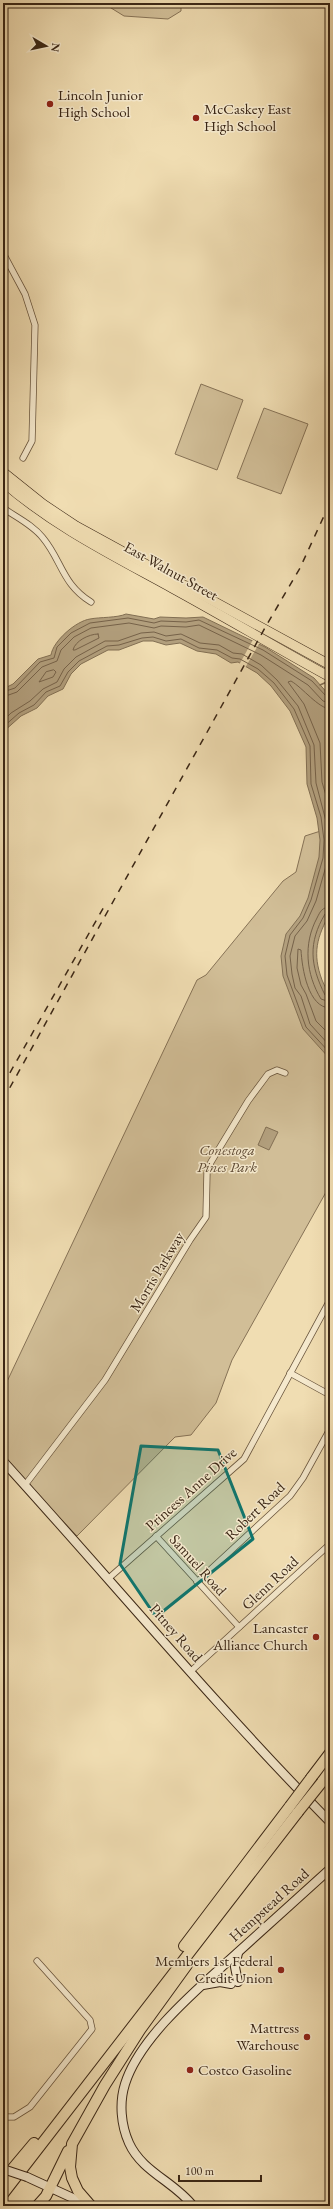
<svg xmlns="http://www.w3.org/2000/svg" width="333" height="2209" font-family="'EB Garamond',serif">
  <rect width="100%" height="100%" fill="#f0ddb2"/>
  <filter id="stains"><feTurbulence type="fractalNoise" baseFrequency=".005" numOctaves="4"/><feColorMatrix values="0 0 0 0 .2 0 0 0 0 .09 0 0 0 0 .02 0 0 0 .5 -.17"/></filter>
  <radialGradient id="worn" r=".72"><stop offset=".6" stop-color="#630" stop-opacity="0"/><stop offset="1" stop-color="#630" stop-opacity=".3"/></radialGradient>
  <g fill="#d1be97" stroke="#867256">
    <polygon points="103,3 181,3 181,11 168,19 124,16"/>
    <polygon points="201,384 243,400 217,470 175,454"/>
    <polygon points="264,408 308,424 281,494 237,478"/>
    <polygon points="330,828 330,875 305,953 330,1017 330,1185 232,1360 216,1403 191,1435 175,1437 77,1536 3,1459 3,1390 197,980 206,975 283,881 296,872 305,836"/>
  </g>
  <g fill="#b29f7d" stroke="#826f53">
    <path d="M126,614L154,619L160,617L186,618L203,617L265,647L314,678L330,696V913C317,937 312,953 322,980C324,986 329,991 330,997C333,1010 330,1043 330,1059L303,1029L283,976L281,956L286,934L300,916L308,898L319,857L320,840L317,818L307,784L306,747L290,711L271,686L257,673L238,662L231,663L216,654L197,651L180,643L166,645L153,641H143L119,650H108L81,664L71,674L63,689L48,696L37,708L21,716L3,732V689L13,684L38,659L51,655C53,641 76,621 90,619C100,617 117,618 126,614Z"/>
    <polygon points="266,1127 278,1132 269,1150 258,1145"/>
  </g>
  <polygon fill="#f0ddb2" points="254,638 260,642 245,668 239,665"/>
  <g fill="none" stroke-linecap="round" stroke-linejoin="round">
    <g stroke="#766249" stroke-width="1">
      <path d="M98,634L99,638L75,650H73C75,641 89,634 98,634Z"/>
      <polygon points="54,670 56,672 53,677 39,682 46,672"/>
      <polyline points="3,692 15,688 40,662 54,658 57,647 71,633 90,623 128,618 154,623 161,621 186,622 199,620 263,650 312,681 326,696 330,698"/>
      <polyline points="3,697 17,692 42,667 57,661 61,650 74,637 91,628 129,623 154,628 161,626 186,627 199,625 261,655 308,685 323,701 330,703"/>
      <path d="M330,709C318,708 303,688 291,681L288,682L304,704L320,743L322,782L330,809"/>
      <polyline points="3,721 11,713 30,701 43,689 57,682 64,669 76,657 105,641 118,641 141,633 154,632 166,636 181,634 200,643 219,645 233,653 242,654 261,665 277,680 298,706 314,745 316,783 328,829 328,859 316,901 307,921 295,936 290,956 292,974 295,988 301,996 310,1024 330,1046"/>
      <polyline points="3,727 19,713 34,705 46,692 60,686 68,672 79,661 107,646 119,645 142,638 153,637 166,641 181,639 199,648 217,650 232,658 240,659 258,669 274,683 294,709 310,746 311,784 321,817 324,840 323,858 311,900 303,918 290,935 285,956 287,975 306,1027 330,1053"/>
      <path d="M330,907C322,907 320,912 317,918C303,944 306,974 321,999L330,1002"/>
      <path d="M330,912L325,914C308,943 310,965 325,995L330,997"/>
      <path d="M330,1008C308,1008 302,968 301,950L298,949L297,968L301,985L306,994L316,1021L330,1035"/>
    </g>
    <polyline stroke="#826f53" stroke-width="1.5" points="320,685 329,681"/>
    <defs>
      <g id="minor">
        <polyline points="3,253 25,294 35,325 32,441 23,458"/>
        <path d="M3,508C16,517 33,525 43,538C62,561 62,584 91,602"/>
        <polyline points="290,1373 330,1395"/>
        <polyline points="25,1485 105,1380 190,1240 206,1217 207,1173 211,1162 248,1101 268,1074 277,1070 285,1073"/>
        <polyline points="156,1536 239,1627"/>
        <polyline points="109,1578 244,1459 330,1300"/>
        <polyline points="197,1582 290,1496 303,1478 330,1429"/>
        <polyline points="190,1672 330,1544"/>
        <polyline points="3,2117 14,2117 30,2107 92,2029 90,2020 37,1961"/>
      </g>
      <g id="secondary">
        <path d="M3,1461C112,1581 216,1706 330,1822"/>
        <polyline points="238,1953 235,1967 238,1982"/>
        <polyline points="203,1985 220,1982 231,1984"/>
        <polyline points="27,2177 88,2205"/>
        <path d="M193,2206C175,2182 142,2172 129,2143C121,2125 119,2103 125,2084C140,2036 200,1987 236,1954C267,1926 299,1897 330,1869"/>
      </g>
      <g id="primary">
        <polyline points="3,472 43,504 76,526 330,665"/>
        <path d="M3,482C53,526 114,556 172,588C225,617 277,648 330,677"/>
      </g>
      <g id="motorway">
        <polyline points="311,1778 330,1753"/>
        <polyline points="322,1782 330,1771"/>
        <polyline points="184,1946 290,1806"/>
        <polyline points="3,2180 34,2143"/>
        <polyline points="3,2194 298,1812"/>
        <polyline points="37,2206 46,2196 68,2151"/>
        <polyline points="91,2206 78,2191 72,2178 70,2167 72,2144 105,2085 140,2030 187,1965"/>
      </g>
    </defs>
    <use href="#minor" stroke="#68543c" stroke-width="7"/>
    <use href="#secondary" stroke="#3a2615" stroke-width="10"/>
    <use href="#primary" stroke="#3a2615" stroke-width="10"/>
    <use href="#motorway" stroke="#3a2615" stroke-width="12"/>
    <use href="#minor" stroke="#f5e9cd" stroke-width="5.5"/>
    <use href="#secondary" stroke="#f5e9cd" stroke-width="8"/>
    <use href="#primary" stroke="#f0ddb2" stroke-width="9"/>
    <use href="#motorway" stroke="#f0ddb2" stroke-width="10"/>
    <g stroke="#3a2615" stroke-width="1.5" stroke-dasharray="7 7" stroke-linecap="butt">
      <polyline points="3,1085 105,905"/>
      <polyline points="3,1100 266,626 300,568 330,503"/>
    </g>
    <defs>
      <polyline id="secondary-bridge" points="3,2169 27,2177"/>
      <g id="motorway-bridge">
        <polyline points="290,1806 311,1778"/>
        <polyline points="298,1812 322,1782"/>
      </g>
    </defs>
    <use href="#secondary-bridge" stroke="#3a2615" stroke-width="10" stroke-linecap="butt"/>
    <use href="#motorway-bridge" stroke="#3a2615" stroke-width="12" stroke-linecap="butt"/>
    <use href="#secondary-bridge" stroke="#f5e9cd" stroke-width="8"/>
    <use href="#motorway-bridge" stroke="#f0ddb2" stroke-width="10"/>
  </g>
  <path fill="#0f766e" fill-opacity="0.2" stroke="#0f766e" stroke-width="3" stroke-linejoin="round" d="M141,1446L218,1450L253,1539L156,1617L120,1564Z"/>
  <g fill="#8f2418" stroke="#f5e9cd" stroke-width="1.5">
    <circle cx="50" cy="104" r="4"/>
    <circle cx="196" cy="118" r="4"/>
    <circle cx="316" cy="1637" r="4"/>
    <circle cx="281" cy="1970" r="4"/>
    <circle cx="307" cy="2037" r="4"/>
    <circle cx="190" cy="2070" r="4"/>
  </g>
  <g text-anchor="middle" stroke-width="3" stroke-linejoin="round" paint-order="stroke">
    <g font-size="15" fill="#3a2615" stroke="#f5e9cd" text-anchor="start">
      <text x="58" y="100">Lincoln Junior<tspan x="58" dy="17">High School</tspan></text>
      <text x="204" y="114">McCaskey East<tspan x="204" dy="17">High School</tspan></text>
      <text x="308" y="1633" text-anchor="end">Lancaster<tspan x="308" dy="17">Alliance Church</tspan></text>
      <text x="273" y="1966" text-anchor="end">Members 1st Federal<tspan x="273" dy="17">Credit Union</tspan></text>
      <text x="299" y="2033" text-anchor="end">Mattress<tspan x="299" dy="17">Warehouse</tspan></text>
      <text x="198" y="2075">Costco Gasoline</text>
    </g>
    <g font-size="15" fill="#3a2615" stroke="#f5e9cd">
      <text transform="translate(171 571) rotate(29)" y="5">East Walnut Street</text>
      <text transform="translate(157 1272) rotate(-59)" y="5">Morris Parkway</text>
      <text transform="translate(191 1489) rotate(-42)" y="5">Princess Anne Drive</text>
      <text transform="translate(255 1511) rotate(-44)" y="5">Robert Road</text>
      <text transform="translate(198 1565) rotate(48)" y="5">Samuel Road</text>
      <text transform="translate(270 1583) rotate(-43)" y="5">Glenn Road</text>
      <text transform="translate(176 1633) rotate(49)" y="5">Pitney Road</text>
      <text transform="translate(269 1905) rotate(-42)" y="5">Hempstead Road</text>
    </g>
    <g font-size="15" font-style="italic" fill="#604c36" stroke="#f5e9cd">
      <text x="227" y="1155">Conestoga<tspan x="227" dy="17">Pines Park</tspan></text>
    </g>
  </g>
  <rect width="333" height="2209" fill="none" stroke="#f0ddb2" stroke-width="16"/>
  <rect x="4" y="4" width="325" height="2201" fill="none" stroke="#3a2615" stroke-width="2"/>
  <rect x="8" y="8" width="317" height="2193" fill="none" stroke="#3a2615"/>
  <g transform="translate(46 46) rotate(99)" stroke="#f5e9cd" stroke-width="3" paint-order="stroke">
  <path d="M0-3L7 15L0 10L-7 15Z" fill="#3a2615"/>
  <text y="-6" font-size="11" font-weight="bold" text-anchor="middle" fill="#3a2615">N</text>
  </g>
  <path d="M179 2175v6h82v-6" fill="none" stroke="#3a2615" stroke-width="2"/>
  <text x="185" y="2175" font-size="12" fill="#3a2615" stroke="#f5e9cd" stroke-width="3" paint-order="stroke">100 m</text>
  <rect width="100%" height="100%" filter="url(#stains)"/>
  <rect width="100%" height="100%" fill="url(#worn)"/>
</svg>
